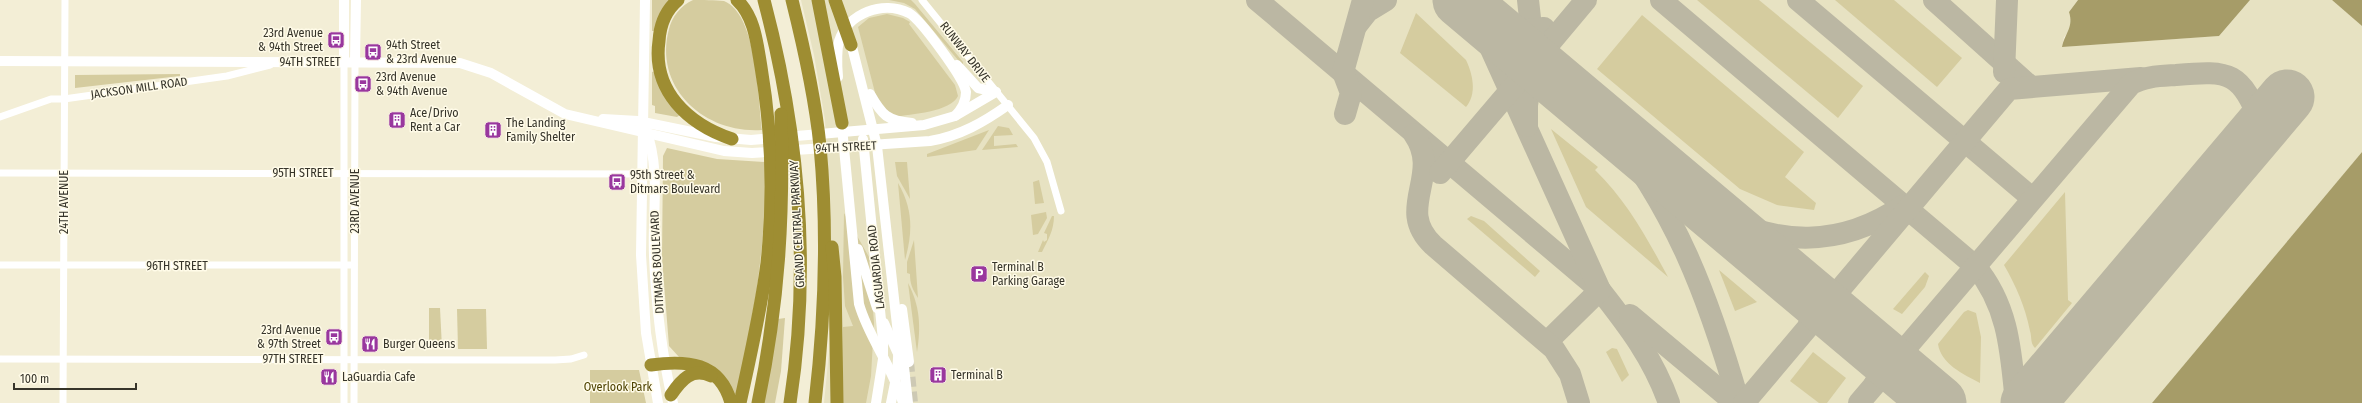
<svg xmlns="http://www.w3.org/2000/svg" width="2362" height="403" font-family="'Fira Sans Condensed',sans-serif">
  <rect width="100%" height="100%" fill="#f3eed6"/>
  <polygon fill="#e7e2c2" points="801,0 2078,0 2069,12 2072,20 2070,31 2064,37 2062,47 2219,36 2250,0 2332,0 2362,26 2362,152 2152,403 824,403 831,332 829,199 825,120 814,55"/>
  <g fill="#d5cc9f">
    <polygon points="652,0 670,0 655,31 652,31"/>
    <path d="M693,0C702,0 716,0 724,1C757,14 758,99 762,130C705,134 653,88 669,29C672,17 681,5 693,0Z"/>
    <polygon points="889,0 911,0 915,4 963,62 963,66 915,9 904,3"/>
    <polygon points="1697,0 1759,0 1863,86 1838,118"/>
    <polygon points="1835,0 1894,0 1962,58 1937,87"/>
    <path d="M1416,13L1466,60C1473,75 1477,94 1466,107L1400,53Z"/>
    <path d="M887,14L903,18L910,22L909,24L955,85L958,96C951,112 911,114 894,117L879,108L858,27L869,18Z"/>
    <polygon points="1642,15 1804,152 1785,177 1816,203 1814,210 1777,205 1740,189 1597,69"/>
    <polygon points="655,71 680,115 677,117 655,113 655,106 652,105 652,72"/>
    <polygon points="180,74 180,76 75,88 75,75"/>
    <polygon points="998,126 1009,128 1013,135 994,136 994,146 1016,144 1018,147 982,150"/>
    <path d="M1551,129L1598,167L1595,170C1627,201 1647,238 1668,277L1586,207Z"/>
    <polygon points="989,130 976,150 927,157 927,154"/>
    <polygon points="667,148 717,159 765,162 765,220 757,289 738,394 734,394 679,357 669,346 662,258 663,156"/>
    <polygon points="895,162 907,162 910,199 897,176"/>
    <polygon points="1039,180 1044,203 1035,204 1033,182"/>
    <path d="M898,183C913,209 913,232 905,260Z"/>
    <path d="M2065,192L2068,300L2072,303L2035,348C2030,343 2032,337 2030,331C2025,306 2016,286 2004,265Z"/>
    <polygon points="1046,212 1047,218 1038,234 1033,235 1031,215"/>
    <polygon points="844,213 869,257 874,323 871,376 866,403 842,403 843,327 853,326 845,306 843,277"/>
    <path d="M1052,216H1054C1054,230 1048,240 1042,252H1038L1043,240L1044,242L1047,240V234L1044,233Z"/>
    <polygon points="1471,216 1484,221 1540,271 1535,277 1467,219"/>
    <path d="M914,240L918,298C912,288 910,284 910,274L907,273V262Z"/>
    <polygon points="1719,270 1757,302 1735,311"/>
    <polygon points="1925,272 1929,276 1925,287 1902,314 1893,309"/>
    <path d="M908,283C920,306 921,326 917,352Z"/>
    <polygon points="429,308 440,308 442,348 429,348"/>
    <polygon points="457,309 486,309 487,349 458,349"/>
    <path d="M1968,310L1976,313L1981,337L1980,383C1963,374 1941,364 1938,344L1964,312Z"/>
    <polygon points="785,318 781,371 775,403 762,403 778,319"/>
    <polygon points="1612,348 1617,349 1629,375 1622,382 1606,352"/>
    <polygon points="1813,352 1846,378 1827,403 1819,403 1790,381"/>
    <polygon points="590,370 639,370 646,403 590,403"/>
  </g>
  <g fill="#a69c68">
    <path d="M2078,0H2250L2219,36L2062,47C2065,33 2074,27 2069,12Z"/>
    <polygon points="2332,0 2362,0 2362,26"/>
    <polygon points="2362,152 2362,403 2152,403"/>
  </g>
  <g fill="none" stroke-linecap="round" stroke-linejoin="round">
    <g stroke="#bbb7a3" stroke-width="22">
      <path d="M1257,0L1600,290C1629,327 1653,358 1669,403"/>
      <polyline points="1450,0 1469,8 1481,27 1600,290 1547,342"/>
      <polyline points="1528,0 1533,46 1544,67"/>
      <path d="M1661,0L1975,266C2009,306 2011,353 2016,403"/>
      <polyline points="1798,0 2032,198"/>
      <polyline points="1934,0 2031,87"/>
      <polyline points="1357,25 1368,11 1386,0"/>
      <polyline points="1500,33 1544,28"/>
      <polyline points="2004,72 2007,0"/>
      <polyline points="1345,114 1351,93 1343,72 1363,0"/>
      <path d="M1605,122C1676,210 1708,296 1739,403"/>
      <polyline points="1527,126 1527,105 1534,62 1586,0"/>
      <path d="M1414,134C1443,176 1394,208 1433,245L1554,349L1570,374L1579,403"/>
      <polyline points="1440,173 1520,79 1537,74 1559,83"/>
      <path d="M1711,211C1777,247 1841,248 1904,205"/>
      <path d="M1806,291C1813,304 1814,314 1808,327"/>
      <polyline points="1630,315 1735,403"/>
      <path d="M1867,343C1878,356 1884,369 1874,385"/>
      <polyline points="1744,403 2009,89 2141,78"/>
      <path d="M1859,403L2131,84C2145,76 2161,76 2176,75C2232,70 2240,72 2262,125"/>
    </g>
    <g stroke="#bbb7a3" stroke-width="55">
      <polyline points="1460,0 1939,403"/>
      <polyline points="2028,403 2287,97"/>
    </g>
    <polyline stroke="#cdc9b4" stroke-width="10" stroke-dasharray="10 5" stroke-linecap="butt" points="909,362 913,403"/>
    <g stroke="#fff" stroke-width="7">
      <polyline points="922,0 1034,138 1047,162 1061,211"/>
      <polyline points="344,62 344,403"/>
      <polyline points="0,117 51,99 64,99 227,76 270,65"/>
      <polyline points="0,173 654,174"/>
      <polyline points="0,265 354,265"/>
      <polyline points="0,359 555,360 571,359 584,355"/>
      <polyline points="63,403 65,0"/>
      <polyline points="354,403 355,62"/>
    </g>
    <g stroke="#fff" stroke-width="10">
      <polyline points="645,0 641,255 646,333 658,403"/>
      <polyline points="850,39 877,146 899,343 897,373 891,403"/>
      <path d="M0,61L460,63L491,73L565,114L724,151L752,153L930,141C960,136 984,122 1008,105"/>
      <polyline points="344,62 344,0"/>
      <polyline points="355,62 356,0"/>
      <polyline points="957,65 978,88 996,92"/>
      <path d="M838,77C837,65 836,53 839,41C848,13 883,0 909,13C921,20 964,78 966,92C966,101 961,110 955,116"/>
      <path d="M870,94C882,115 887,121 912,123"/>
      <path d="M841,117L859,304C869,339 893,367 903,403"/>
      <polyline points="603,119 638,121 716,137 751,140 924,125 955,116 996,92"/>
      <path d="M646,130C661,169 652,214 654,256C656,305 662,355 673,403"/>
      <polyline points="863,139 883,340 883,359 876,403"/>
      <polyline points="858,249 877,308"/>
      <polyline points="902,309 909,362"/>
      <polyline points="884,323 904,367 908,403"/>
    </g>
    <g stroke="#9e8d32" stroke-width="13">
      <path d="M678,0C666,10 660,25 659,41C652,91 688,124 732,139"/>
      <path d="M737,0C755,17 757,44 761,67C772,132 774,198 767,263C761,310 750,357 740,403"/>
      <path d="M764,0C799,132 811,268 790,403"/>
      <path d="M792,0C804,48 815,97 820,146C828,232 825,317 815,403"/>
      <polyline points="818,0 842,123"/>
      <polyline points="835,0 851,45"/>
      <polyline points="832,247 835,277 837,403"/>
      <path d="M651,365C686,360 720,362 731,403"/>
      <path d="M671,395C681,380 692,367 711,376"/>
      <path d="M758,403C779,303 784,215 781,114"/>
    </g>
  </g>
  <defs>
    <symbol id="bus-square" viewBox="-11 -11 22 22"><rect x="-9" y="-9" width="18" height="18" rx="4" fill="#99379e" stroke="#fffbe8"/><path d="M-5-6H5V4H4V6H2V4H-2V6H-4V4H-5ZM-3.5-4V0h7V-4ZM-3.5 1.2v1.5H-2V1.2ZM2 1.2v1.5H3.5V1.2Z" fill="#fff"/></symbol>
    <symbol id="building-square" viewBox="-11 -11 22 22"><rect x="-9" y="-9" width="18" height="18" rx="4" fill="#99379e" stroke="#fffbe8"/><path d="M-4-6H4V6H1V3H-1V6H-4ZM-2.5-4.3h1.7v1.8h-1.7ZM.8-4.3h1.7v1.8H.8ZM-2.5-1h1.7V.8h-1.7ZM.8-1h1.7V.8H.8Z" fill="#fff"/></symbol>
    <symbol id="parking-square" viewBox="-11 -11 22 22"><rect x="-9" y="-9" width="18" height="18" rx="4" fill="#99379e" stroke="#fffbe8"/><path d="M-3.5-5.5H1a3.5 3.5 0 0 1 0 7H-1V5.5H-3.5ZM-1-3.4V-.6H.8a1.4 1.4 0 0 0 0-2.8Z" fill="#fff"/></symbol>
    <symbol id="restaurant-square" viewBox="-11 -11 22 22"><rect x="-9" y="-9" width="18" height="18" rx="4" fill="#99379e" stroke="#fffbe8"/><path d="M-5-6h1v4h1v-4h1v4h1v-4h1v5L-1.5 .5V6h-2V.5L-5-1ZM5-6V6H3V1.5H1.5Q1.5-4 5-6Z" fill="#fff"/></symbol>
  </defs>
  <g fill-rule="evenodd">
    <use href="#bus-square" x="326" y="30" width="20" height="20"/>
    <use href="#bus-square" x="363" y="42" width="20" height="20"/>
    <use href="#bus-square" x="353" y="74" width="20" height="20"/>
    <use href="#building-square" x="387" y="110" width="20" height="20"/>
    <use href="#building-square" x="483" y="120" width="20" height="20"/>
    <use href="#bus-square" x="607" y="172" width="20" height="20"/>
    <use href="#parking-square" x="969" y="264" width="20" height="20"/>
    <use href="#bus-square" x="324" y="327" width="20" height="20"/>
    <use href="#restaurant-square" x="360" y="334" width="20" height="20"/>
    <use href="#building-square" x="928" y="365" width="20" height="20"/>
    <use href="#restaurant-square" x="319" y="367" width="20" height="20"/>
  </g>
  <g text-anchor="middle" stroke-width="3" stroke-linejoin="round" paint-order="stroke">
    <g font-size="12" fill="#36342a" stroke="#fffbe8" text-anchor="start">
      <text x="323" y="37" text-anchor="end">23rd Avenue<tspan x="323" dy="14">&amp; 94th Street</tspan></text>
      <text x="386" y="49">94th Street<tspan x="386" dy="14">&amp; 23rd Avenue</tspan></text>
      <text x="376" y="81">23rd Avenue<tspan x="376" dy="14">&amp; 94th Avenue</tspan></text>
      <text x="410" y="117">Ace/Drivo<tspan x="410" dy="14">Rent a Car</tspan></text>
      <text x="506" y="127">The Landing<tspan x="506" dy="14">Family Shelter</tspan></text>
      <text x="630" y="179">95th Street &amp;<tspan x="630" dy="14">Ditmars Boulevard</tspan></text>
      <text x="992" y="271">Terminal B<tspan x="992" dy="14">Parking Garage</tspan></text>
      <text x="321" y="334" text-anchor="end">23rd Avenue<tspan x="321" dy="14">&amp; 97th Street</tspan></text>
      <text x="383" y="348">Burger Queens</text>
      <text x="951" y="379">Terminal B</text>
      <text x="342" y="381">LaGuardia Cafe</text>
    </g>
    <g font-size="12" fill="#36342a" stroke="#fffbe8">
      <text transform="translate(965 52) rotate(52)" y="4">RUNWAY DRIVE</text>
      <text x="310" y="66">94TH STREET</text>
      <text transform="translate(139 88) rotate(-8)" y="4">JACKSON MILL ROAD</text>
      <text transform="translate(846 147) rotate(-3)" y="4">94TH STREET</text>
      <text x="303" y="177">95TH STREET</text>
      <text transform="translate(355 201) rotate(-90)" y="4">23RD AVENUE</text>
      <text transform="translate(64 202) rotate(-90)" y="4">24TH AVENUE</text>
      <text transform="translate(797 224) rotate(-93)" y="4">GRAND CENTRAL PARKWAY</text>
      <text transform="translate(657 262) rotate(-93)" y="4">DITMARS BOULEVARD</text>
      <text x="177" y="270">96TH STREET</text>
      <text transform="translate(876 267) rotate(-96)" y="4">LAGUARDIA ROAD</text>
      <text x="293" y="363">97TH STREET</text>
    </g>
    <g font-size="12" fill="#4e4200" stroke="#fffbe8">
      <text x="618" y="391">Overlook Park</text>
    </g>
  </g>
  <path d="M14 383v6h122v-6" fill="none" stroke="#36342a" stroke-width="2"/>
  <text x="20" y="383" font-size="12" fill="#36342a" stroke="#fffbe8" stroke-width="3" paint-order="stroke">100 m</text>
</svg>
